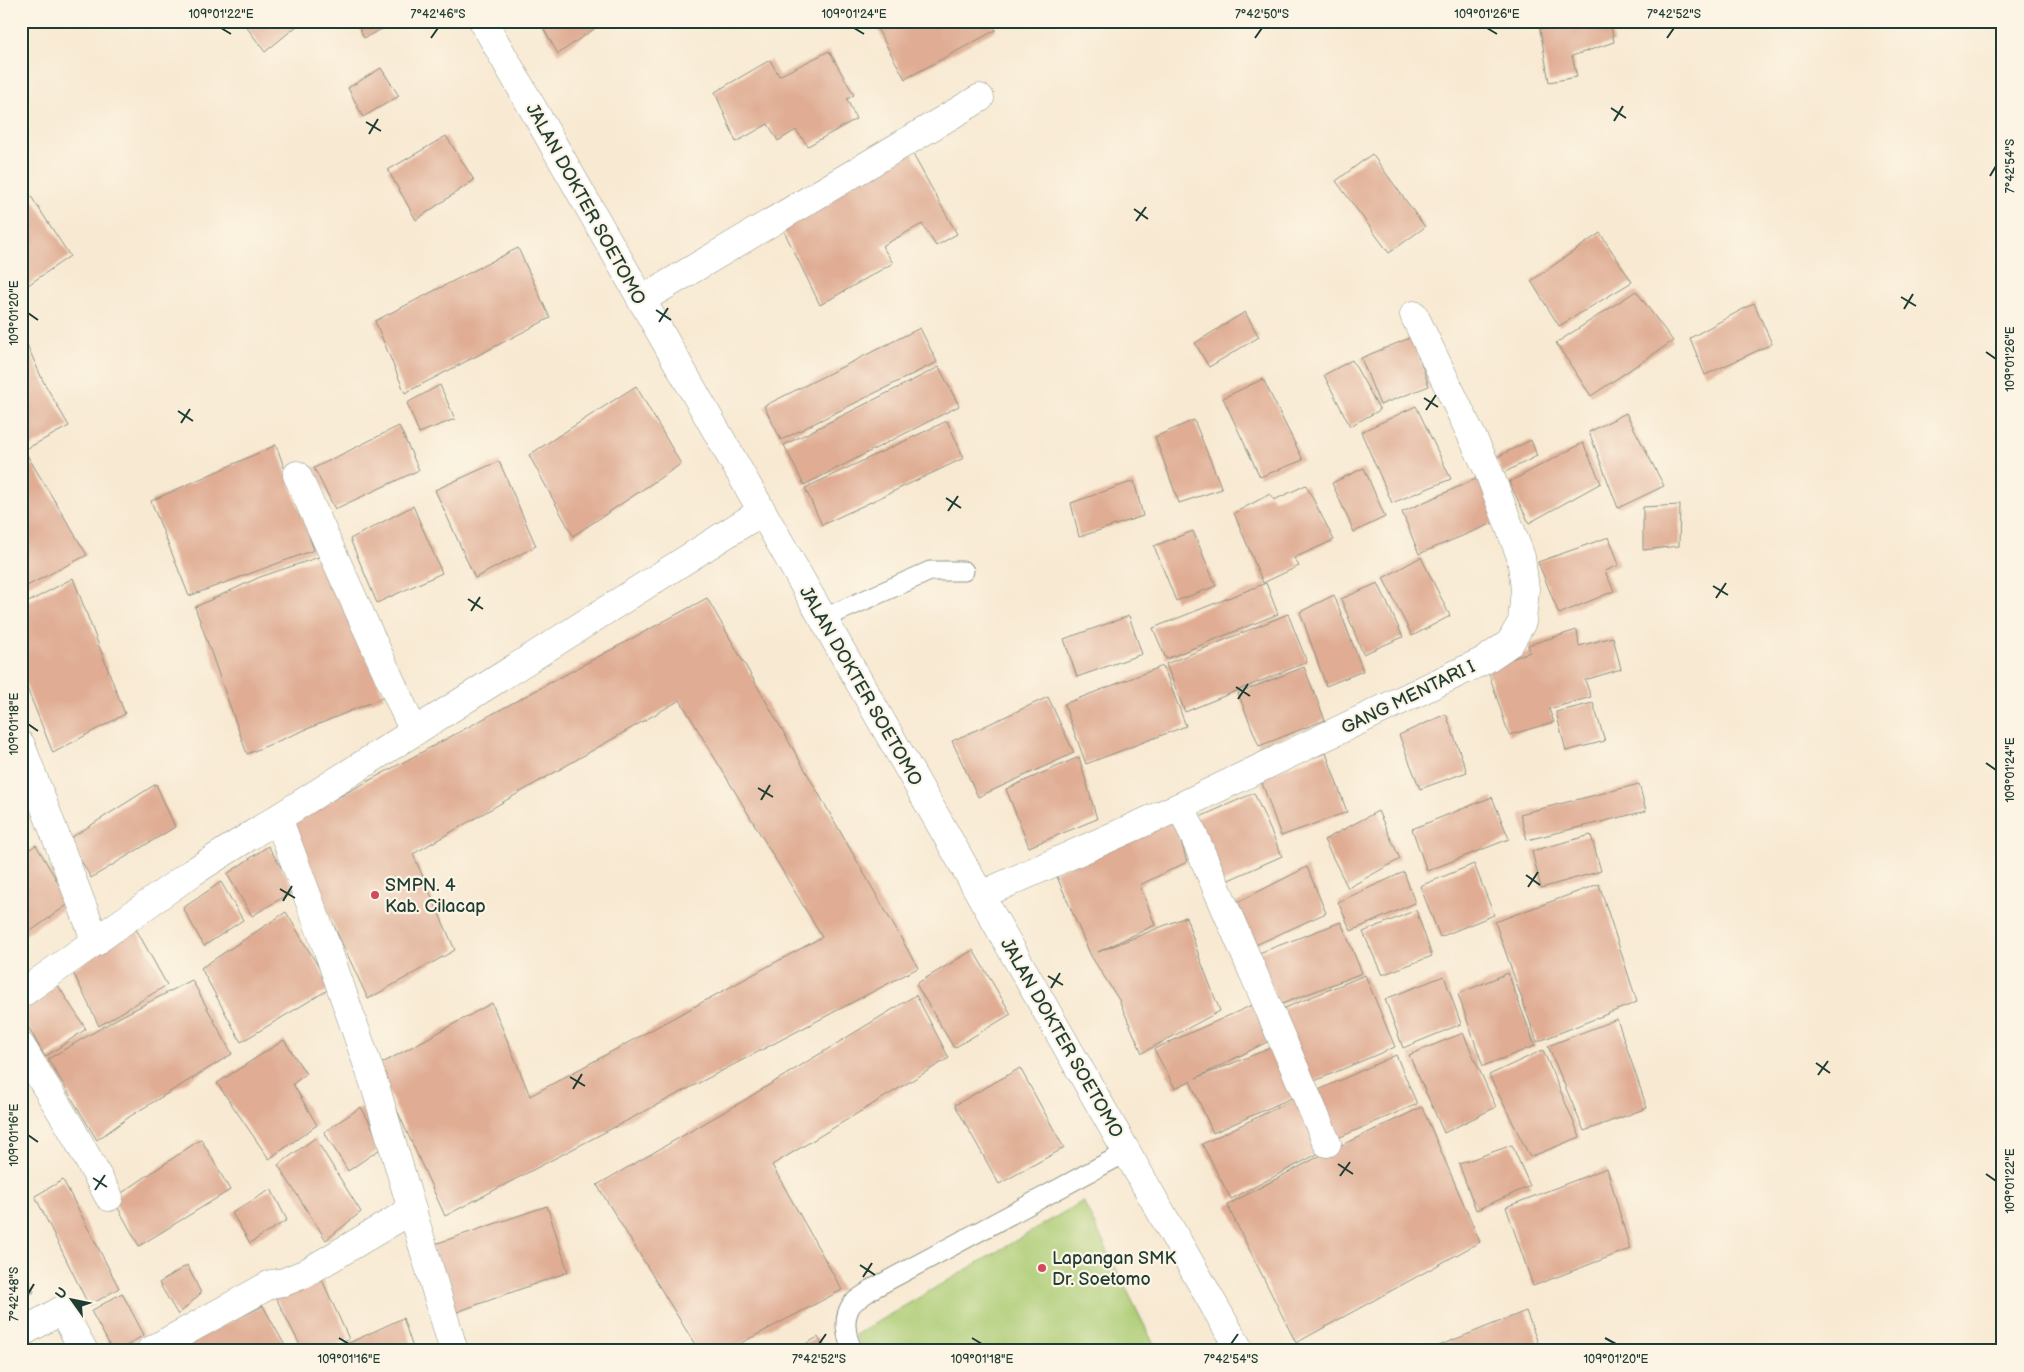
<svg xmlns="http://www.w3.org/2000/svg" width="2024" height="1372" font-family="'Balsamiq Sans',sans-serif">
  <rect width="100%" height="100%" fill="#fcf5e5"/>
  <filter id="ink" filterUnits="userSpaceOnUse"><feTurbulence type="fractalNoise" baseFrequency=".02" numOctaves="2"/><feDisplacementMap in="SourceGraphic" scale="10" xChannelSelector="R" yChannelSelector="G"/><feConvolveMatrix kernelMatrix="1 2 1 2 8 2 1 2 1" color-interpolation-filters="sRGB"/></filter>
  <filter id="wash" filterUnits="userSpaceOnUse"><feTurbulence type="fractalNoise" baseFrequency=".0096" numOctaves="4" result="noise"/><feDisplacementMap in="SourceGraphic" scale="20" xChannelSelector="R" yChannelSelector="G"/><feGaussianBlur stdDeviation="1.12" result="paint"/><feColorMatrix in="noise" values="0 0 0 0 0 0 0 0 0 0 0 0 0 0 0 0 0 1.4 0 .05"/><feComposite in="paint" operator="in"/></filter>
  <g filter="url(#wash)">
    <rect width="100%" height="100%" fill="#f8e9d2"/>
    <polygon fill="#accc74" stroke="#668454" points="1083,1201 1157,1351 864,1351 855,1335"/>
    <g id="blocks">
      <g fill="#e0ad94">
        <polygon points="242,21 303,21 265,52"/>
        <polygon points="356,21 398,21 364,38"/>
        <polygon points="539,21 605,21 558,54"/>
        <polygon points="873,21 990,21 996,30 905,79"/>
        <polygon points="1568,21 1610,21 1614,42 1572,56 1577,77 1549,82 1540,29"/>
        <polygon points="829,51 854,95 847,99 856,119 808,146 796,130 778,141 768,124 736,142 715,92 770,60 779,76"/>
        <polygon points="381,68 399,96 363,117 348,88"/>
        <polygon points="446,136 474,180 416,220 388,170"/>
        <polygon points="910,149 957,234 936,246 922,224 882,246 893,263 820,305 782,227"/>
        <polygon points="1372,154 1425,227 1389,253 1336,181"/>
        <polygon points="21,181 70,256 21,290"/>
        <polygon points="1600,233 1632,282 1559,326 1531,281"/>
        <polygon points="518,248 550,318 405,393 375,321"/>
        <polygon points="1636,291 1673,341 1591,396 1556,343"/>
        <polygon points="1754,303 1772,344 1705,375 1690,338"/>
        <polygon points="1245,312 1259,337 1209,367 1195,343"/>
        <polygon points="920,328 937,362 781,440 764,406"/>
        <polygon points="21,331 43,381 69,426 24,450 87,555 21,589"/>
        <polygon points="1412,337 1429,386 1380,405 1361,358"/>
        <polygon points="1352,360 1380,410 1350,426 1324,375"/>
        <polygon points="939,367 959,406 804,485 784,445"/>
        <polygon points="1263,379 1303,460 1260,477 1223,398"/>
        <polygon points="440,385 455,419 419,433 407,403"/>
        <polygon points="636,386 681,464 573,536 529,455"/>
        <polygon points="1416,406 1451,479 1392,503 1361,432"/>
        <polygon points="1626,413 1664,486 1618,508 1589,432"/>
        <polygon points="1194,420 1222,489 1179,503 1155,437"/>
        <polygon points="947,421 964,458 822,525 805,488"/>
        <polygon points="399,426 419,470 335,509 314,468"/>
        <polygon points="1531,440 1537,456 1503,473 1495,458"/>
        <polygon points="1583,443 1601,483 1529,523 1509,482"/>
        <polygon points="276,445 314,550 189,596 151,501"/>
        <polygon points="499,461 536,546 475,578 435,490"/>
        <polygon points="1364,468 1385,517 1354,532 1332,483"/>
        <polygon points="1478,478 1498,521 1419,554 1402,512"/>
        <polygon points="1134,481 1143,516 1079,537 1071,503"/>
        <polygon points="1306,485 1334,540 1294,558 1299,566 1263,583 1234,513 1270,494 1274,500"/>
        <polygon points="1680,505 1679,546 1643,550 1643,507"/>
        <polygon points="413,506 442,573 377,603 350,539"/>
        <polygon points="1193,531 1216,586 1176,601 1154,546"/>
        <polygon points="1609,537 1619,565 1605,571 1614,591 1559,614 1538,562"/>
        <polygon points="322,556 384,697 247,754 195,607 260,577"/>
        <polygon points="1421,557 1450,616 1412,636 1383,578"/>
        <polygon points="73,578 125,714 53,753 21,673 21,606"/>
        <polygon points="1266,583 1278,614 1166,659 1153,628"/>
        <polygon points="1378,583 1403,637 1363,654 1341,599"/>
        <polygon points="1334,595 1363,671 1326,686 1300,612"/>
        <polygon points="707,598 918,968 445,1216 377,1066 492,1003 530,1096 822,937 680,700 413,854 455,950 368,999 287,825"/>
        <polygon points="1288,614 1307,662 1185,712 1166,664"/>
        <polygon points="1129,616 1142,654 1077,677 1064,639"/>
        <polygon points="1577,630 1579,646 1613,637 1621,669 1585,680 1591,697 1549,709 1554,722 1509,735 1487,668 1530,652 1528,645"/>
        <polygon points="1163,666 1186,726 1086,764 1064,704"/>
        <polygon points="1304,667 1325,720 1259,746 1238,693"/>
        <polygon points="1048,697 1074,753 978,797 952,741"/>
        <polygon points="1593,703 1605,741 1566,751 1556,712"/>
        <polygon points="1446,714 1467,772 1420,789 1399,735"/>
        <polygon points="1326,753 1347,812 1281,836 1260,777"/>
        <polygon points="1079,757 1097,819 1029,847 1006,789"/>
        <polygon points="156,784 175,827 91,878 69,839"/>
        <polygon points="1639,784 1646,811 1527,840 1520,814"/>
        <polygon points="1254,793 1282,856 1220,884 1193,820"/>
        <polygon points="1492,797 1509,839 1427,871 1412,829"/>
        <polygon points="1378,811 1400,859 1348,888 1324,840"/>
        <polygon points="1174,817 1187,862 1140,885 1155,925 1098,952 1186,917 1200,959 1220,1011 1142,1053 1119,1000 1091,956 1055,872"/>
        <polygon points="1591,835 1601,871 1541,888 1532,851"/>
        <polygon points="36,845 70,903 21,938 21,855"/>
        <polygon points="268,846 295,890 252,916 227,874"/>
        <polygon points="1474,864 1494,915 1440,937 1420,886"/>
        <polygon points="1307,867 1326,913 1249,948 1234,904"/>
        <polygon points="1404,872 1415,903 1351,931 1338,902"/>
        <polygon points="221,882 243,920 204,946 183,908"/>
        <polygon points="1599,884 1637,1002 1537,1042 1495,922"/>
        <polygon points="1416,910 1432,956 1382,975 1363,932"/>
        <polygon points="286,912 331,988 241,1042 201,968"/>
        <polygon points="1341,922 1362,973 1279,1005 1259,953"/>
        <polygon points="136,929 167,985 99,1026 72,970"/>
        <polygon points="973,950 1011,1014 954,1048 916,984"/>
        <polygon points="1508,973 1535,1046 1483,1066 1458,994"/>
        <polygon points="1365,975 1395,1047 1305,1085 1275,1012"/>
        <polygon points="1444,976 1461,1024 1403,1048 1385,999"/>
        <polygon points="192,980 232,1054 132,1115 97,1140 48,1059 120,1017"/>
        <polygon points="57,984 86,1029 45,1057 21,1014 21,1007"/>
        <polygon points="916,995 949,1058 772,1165 842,1290 726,1351 699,1351 597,1185 738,1104"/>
        <polygon points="1257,1003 1275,1038 1196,1078 1278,1045 1296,1096 1213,1133 1190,1081 1175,1088 1154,1049"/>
        <polygon points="1617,1019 1647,1108 1584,1131 1548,1046"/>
        <polygon points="1463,1033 1496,1107 1444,1133 1409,1055"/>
        <polygon points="284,1040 306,1074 293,1084 317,1125 269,1159 217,1083"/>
        <polygon points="1543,1050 1580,1137 1530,1157 1489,1075"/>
        <polygon points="1396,1055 1417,1104 1331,1141 1312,1093"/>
        <polygon points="1020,1068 1064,1148 999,1184 955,1105"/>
        <polygon points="1301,1096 1325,1150 1231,1199 1202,1144"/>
        <polygon points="361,1107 383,1147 348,1171 324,1132"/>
        <polygon points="1422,1107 1480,1242 1296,1343 1227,1205 1329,1151"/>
        <polygon points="315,1138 361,1212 326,1240 278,1165"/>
        <polygon points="201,1139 230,1190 139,1246 113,1199"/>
        <polygon points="1512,1145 1530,1186 1476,1210 1459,1164"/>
        <polygon points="1607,1168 1630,1249 1533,1286 1506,1207"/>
        <polygon points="63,1180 119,1288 89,1306 35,1196"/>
        <polygon points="271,1189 287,1220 250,1243 232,1213"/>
        <polygon points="547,1206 568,1272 454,1313 432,1245"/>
        <polygon points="187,1265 201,1293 178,1315 159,1283"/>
        <polygon points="317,1269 349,1339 325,1351 303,1351 274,1294"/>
        <polygon points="21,1270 34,1292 21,1300"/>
        <polygon points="122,1293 144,1335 118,1351 113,1351 91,1311"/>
        <polygon points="263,1306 288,1351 193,1351 190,1342"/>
        <polygon points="1526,1311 1541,1351 1426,1351"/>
        <polygon points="403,1318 414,1351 332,1351"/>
        <polygon points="818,1337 825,1351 793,1351"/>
      </g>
    </g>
  </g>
  <g filter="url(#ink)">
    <use href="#blocks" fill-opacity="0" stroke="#8c9383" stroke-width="1"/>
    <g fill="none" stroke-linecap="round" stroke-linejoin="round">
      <defs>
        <g id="lane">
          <polyline points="822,619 930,571 964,571"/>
          <path d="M853,1351C846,1337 842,1318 852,1304C857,1299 866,1294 872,1289L1127,1152"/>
        </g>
        <g id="street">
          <polyline points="641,300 980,98"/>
          <polyline points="297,475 414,732"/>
          <polyline points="21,745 96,942"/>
          <polyline points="1181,806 1327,1143"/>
          <polyline points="278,818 327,948 376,1089 454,1351"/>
          <polyline points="981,895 1181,806 1485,660 1510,643 1522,622 1525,589 1521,557 1488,470 1414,315"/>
          <polyline points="21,994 193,872 761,512"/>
          <polyline points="21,1046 71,1128 109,1197"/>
          <polyline points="21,1333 62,1310 84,1351"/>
          <polyline points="150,1351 271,1284 284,1282 304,1274 412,1210"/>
        </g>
        <polyline id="secondary" points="483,21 1240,1351"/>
      </defs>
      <use href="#lane" stroke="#8c9383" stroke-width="21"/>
      <use href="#street" stroke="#8c9383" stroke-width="29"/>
      <use href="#secondary" stroke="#8c9383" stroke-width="29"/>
      <use href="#lane" stroke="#fff" stroke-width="19"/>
      <use href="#street" stroke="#fff" stroke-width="28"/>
      <use href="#secondary" stroke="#fff" stroke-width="28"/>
    </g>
  </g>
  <path fill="none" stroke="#1f3d34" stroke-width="2" d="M221,28L231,34M854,28L864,34M1487,28L1497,34M431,38L438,28M1255,38L1262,28M1667,38L1674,28M1611,108L1626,118M1614,121L1623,106M366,122L381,131M369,134L378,119M1990,176L1996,166M1134,209L1148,219M1136,221L1146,207M1901,297L1916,306M1904,309L1913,294M656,310L671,320M28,313L38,320M659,322L668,308M1986,352L1996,359M1424,398L1438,407M1426,410L1436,395M178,411L193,421M181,423L190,409M946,498L961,508M948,511L958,496M1713,586L1728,595M1716,598L1726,583M468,599L483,609M471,611L480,597M1236,687L1250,696M1238,699L1248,684M28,724L38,731M1986,763L1996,770M758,788L773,797M761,800L770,785M1526,875L1540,885M1528,887L1538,872M280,889L295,898M283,901L292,886M1048,976L1063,985M1051,988L1060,973M1816,1063L1830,1073M1818,1075L1828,1061M570,1077L585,1086M573,1089L582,1074M28,1135L38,1142M1338,1164L1353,1174M1986,1174L1996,1181M1340,1176L1350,1162M93,1178L107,1187M95,1190L105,1175M860,1265L875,1275M863,1277L872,1263M28,1294L34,1284M339,1338L349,1344M972,1338L982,1344M1605,1338L1616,1344M819,1344L826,1334M1231,1344L1238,1334"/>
  <g fill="#d1495b" stroke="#fcf5e5" stroke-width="2">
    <circle cx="375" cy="895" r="5"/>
    <circle cx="1042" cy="1268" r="5"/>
  </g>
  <g text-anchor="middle" stroke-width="4.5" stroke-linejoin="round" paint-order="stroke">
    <g font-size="18" fill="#1f3d34" stroke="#fcf5e5">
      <text transform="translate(586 204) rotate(61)" y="6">JALAN DOKTER SOETOMO</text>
      <text transform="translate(861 686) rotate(60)" y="6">JALAN DOKTER SOETOMO</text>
      <text transform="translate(1408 697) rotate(-26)" y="6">GANG MENTARI I</text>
      <text transform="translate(1062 1038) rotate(60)" y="6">JALAN DOKTER SOETOMO</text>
    </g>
    <g font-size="18" fill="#1f3d34" stroke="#fcf5e5" text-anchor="start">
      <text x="385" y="891">SMPN. 4<tspan x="385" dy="21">Kab. Cilacap</tspan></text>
      <text x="1052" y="1264">Lapangan SMK<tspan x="1052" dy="21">Dr. Soetomo</tspan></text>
    </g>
  </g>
  <rect width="2024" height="1372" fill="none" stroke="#fcf5e5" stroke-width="55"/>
  <g transform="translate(72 1300) rotate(303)" stroke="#fcf5e5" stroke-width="4" paint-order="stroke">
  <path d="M0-4L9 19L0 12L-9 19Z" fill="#1f3d34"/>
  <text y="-8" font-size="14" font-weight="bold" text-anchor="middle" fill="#1f3d34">U</text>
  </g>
  <rect x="28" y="28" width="1968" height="1316" fill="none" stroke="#1f3d34" stroke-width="2"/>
  <g font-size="12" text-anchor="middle" fill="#1f3d34">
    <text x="221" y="18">109°01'22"E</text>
    <text x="438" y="18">7°42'46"S</text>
    <text x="854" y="18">109°01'24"E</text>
    <text x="1262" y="18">7°42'50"S</text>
    <text x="1487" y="18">109°01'26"E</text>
    <text x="1674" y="18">7°42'52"S</text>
    <text transform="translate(2010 166) rotate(-90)" y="4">7°42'54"S</text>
    <text transform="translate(14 313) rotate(-90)" y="4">109°01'20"E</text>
    <text transform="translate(2010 359) rotate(-90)" y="4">109°01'26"E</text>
    <text transform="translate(14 724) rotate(-90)" y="4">109°01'18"E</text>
    <text transform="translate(2010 770) rotate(-90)" y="4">109°01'24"E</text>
    <text transform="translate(14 1135) rotate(-90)" y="4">109°01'16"E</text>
    <text transform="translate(2010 1181) rotate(-90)" y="4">109°01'22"E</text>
    <text transform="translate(14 1294) rotate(-90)" y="4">7°42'48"S</text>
    <text x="349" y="1363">109°01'16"E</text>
    <text x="819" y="1363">7°42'52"S</text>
    <text x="982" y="1363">109°01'18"E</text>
    <text x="1231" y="1363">7°42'54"S</text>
    <text x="1616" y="1363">109°01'20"E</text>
  </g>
</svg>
